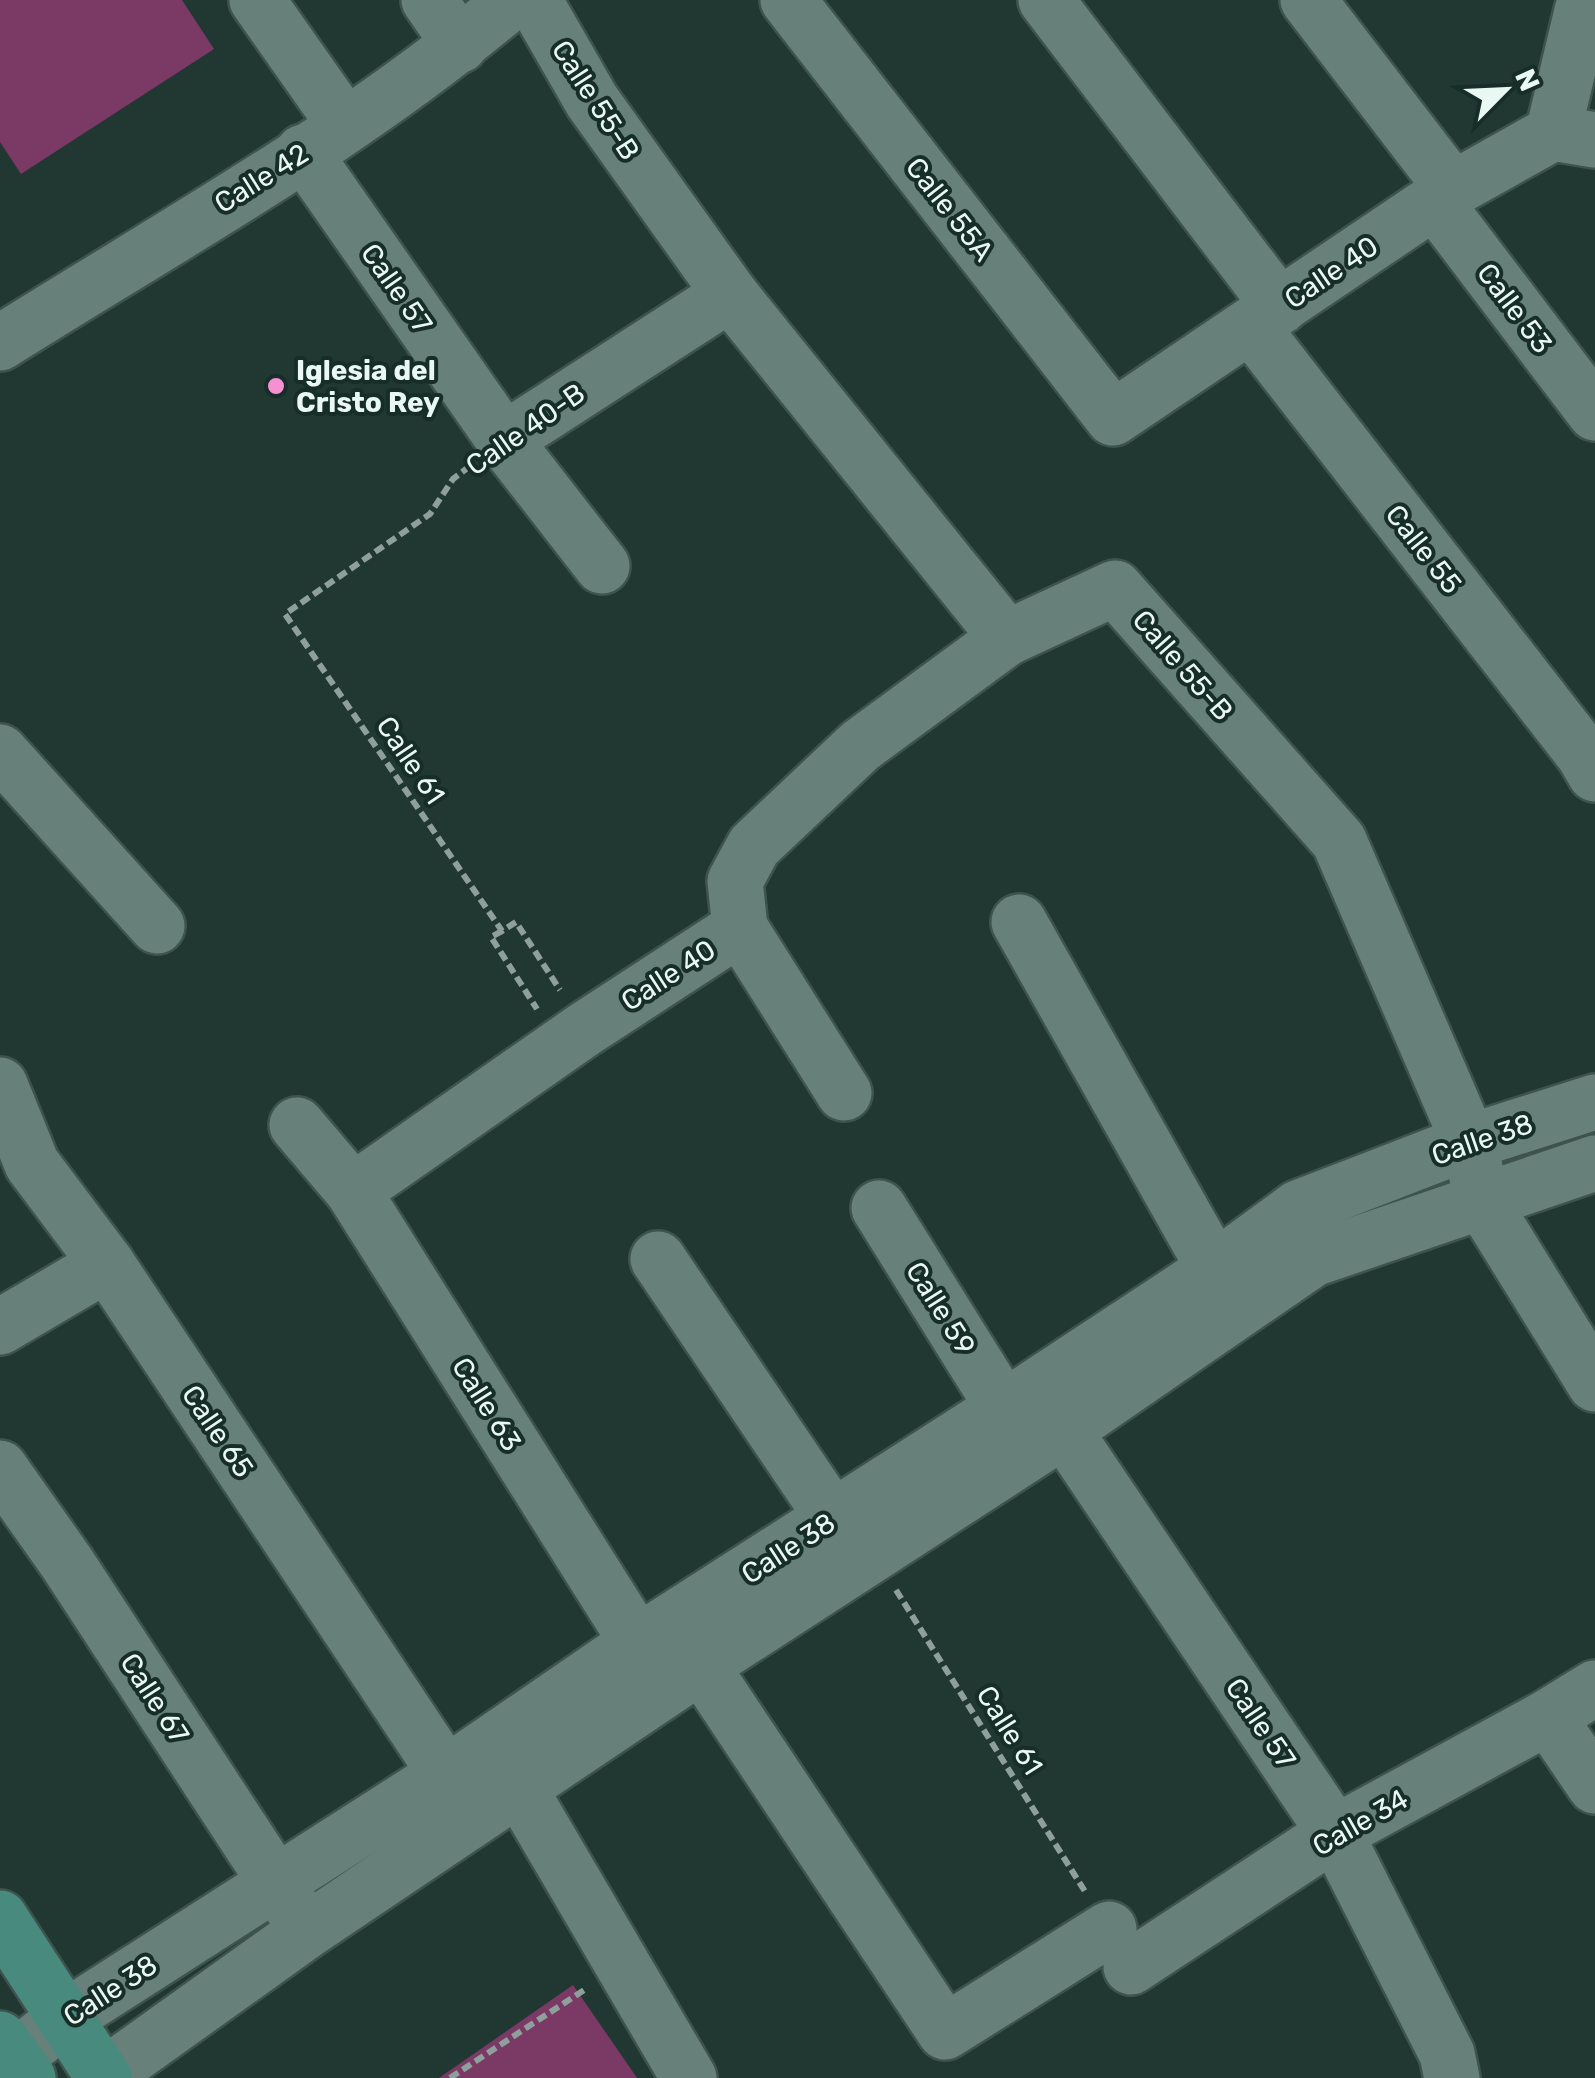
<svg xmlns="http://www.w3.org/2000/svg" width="1595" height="2078" font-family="Rubik,sans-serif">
  <rect width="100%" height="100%" fill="#213732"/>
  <g fill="#7b3966">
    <polygon points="0,0 182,0 214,49 21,174 0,142"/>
    <polygon points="573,1985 637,2078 439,2078"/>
  </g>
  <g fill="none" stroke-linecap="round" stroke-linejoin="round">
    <defs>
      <g id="minor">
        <polyline points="257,0 345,125"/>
        <polyline points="429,0 460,45"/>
        <polyline points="534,0 592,101 730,294 1007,638"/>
        <polyline points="788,0 1113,418 1453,189 1553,133 1595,140"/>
        <polyline points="1046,0 1280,307"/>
        <polyline points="1308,0 1453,189"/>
        <polyline points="1553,133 1582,11"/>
        <polyline points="303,152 504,440 602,566"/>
        <polyline points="1435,202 1595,413"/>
        <polyline points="1251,326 1584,755 1595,774"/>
        <path d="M0,343C173,234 357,133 513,0"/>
        <polyline points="504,440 730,294"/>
        <polyline points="0,752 157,926"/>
        <polyline points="1019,922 1232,1300"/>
        <polyline points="740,928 844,1093"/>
        <polyline points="0,1085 32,1164 107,1264 446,1774"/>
        <polyline points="297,1125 353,1191 656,1672"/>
        <polyline points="353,1191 585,1029 740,928 735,881 754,846 860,746 1007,638 1115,588 1339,841 1469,1142 1483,1203 1595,1384"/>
        <polyline points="879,1208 1003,1407"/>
        <polyline points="658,1259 833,1518"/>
        <polyline points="0,1327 107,1264"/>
        <polyline points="1045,1402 1335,1833 1447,2054 1452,2078"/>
        <polyline points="0,1468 67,1563 297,1915"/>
        <polyline points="683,1638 945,2032 1109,1929"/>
        <polyline points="1548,1717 1595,1786"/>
        <polyline points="519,1788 689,2078"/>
        <polyline points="1131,1967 1335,1833 1548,1717 1595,1688"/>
        <polyline points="3,2078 13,2059 65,2018 446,1774 637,1643 1036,1387 1215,1269 1298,1208 1469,1142 1595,1102"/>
        <polyline points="101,2078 308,1930 702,1665 1063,1431 1313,1259 1595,1163"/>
      </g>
      <g id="major">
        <polyline points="0,1918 104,2078"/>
        <polyline points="0,2039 28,2078"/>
      </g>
    </defs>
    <use href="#minor" stroke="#3e534e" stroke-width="60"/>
    <use href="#major" stroke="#3e534e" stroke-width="60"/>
    <g stroke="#8fa09c" stroke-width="6" stroke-dasharray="10 5" stroke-linecap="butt">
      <polyline points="470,466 453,479 430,514 285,614 502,931 516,922 560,990"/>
      <polyline points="502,931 491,937 537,1009"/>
      <polyline points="896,1590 1086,1893"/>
      <polyline points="450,2078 584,1990"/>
    </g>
    <use href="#minor" stroke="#67807a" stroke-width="55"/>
    <use href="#major" stroke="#488b7e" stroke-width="55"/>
  </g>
  <circle fill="#f591d2" stroke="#172d28" stroke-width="4" cx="276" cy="386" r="10"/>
  <g text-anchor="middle" stroke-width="8" stroke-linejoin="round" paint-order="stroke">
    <g font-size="28" fill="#eaf8f4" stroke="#172d28">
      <text transform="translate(596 100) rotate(57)" y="10">Calle 55-B</text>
      <text transform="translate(261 178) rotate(-32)" y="10">Calle 42</text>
      <text transform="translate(950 209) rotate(52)" y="10">Calle 55A</text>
      <text transform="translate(1331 272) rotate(-34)" y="10">Calle 40</text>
      <text transform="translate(397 288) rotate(55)" y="10">Calle 57</text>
      <text transform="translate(1515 308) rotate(53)" y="10">Calle 53</text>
      <text transform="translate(525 429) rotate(-35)" y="10">Calle 40-B</text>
      <text transform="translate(1424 549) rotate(52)" y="10">Calle 55</text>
      <text transform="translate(1183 665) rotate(49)" y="10">Calle 55-B</text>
      <text transform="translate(411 760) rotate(56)" y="10">Calle 61</text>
      <text transform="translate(668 975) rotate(-33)" y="10">Calle 40</text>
      <text transform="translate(1482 1139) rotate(-19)" y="10">Calle 38</text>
      <text transform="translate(941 1308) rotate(58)" y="10">Calle 59</text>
      <text transform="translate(487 1404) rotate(58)" y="10">Calle 63</text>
      <text transform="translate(218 1431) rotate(56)" y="10">Calle 65</text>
      <text transform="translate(788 1548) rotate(-33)" y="10">Calle 38</text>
      <text transform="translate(155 1698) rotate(57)" y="10">Calle 67</text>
      <text transform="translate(1261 1723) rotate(56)" y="10">Calle 57</text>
      <text transform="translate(1010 1730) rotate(58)" y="10">Calle 61</text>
      <text transform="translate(1360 1822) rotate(-30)" y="10">Calle 34</text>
      <text transform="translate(110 1990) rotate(-33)" y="10">Calle 38</text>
    </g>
    <g font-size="28" font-weight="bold" fill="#eaf8f4" stroke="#172d28" text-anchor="start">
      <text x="296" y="380">Iglesia del<tspan x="296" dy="32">Cristo Rey</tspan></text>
    </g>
  </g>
  <g transform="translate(1505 90) rotate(66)" stroke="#172d28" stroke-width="8" paint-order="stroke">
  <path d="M0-8L18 38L0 25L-18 38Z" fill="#eaf8f4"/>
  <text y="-15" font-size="28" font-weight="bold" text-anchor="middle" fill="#eaf8f4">N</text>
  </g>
</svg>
